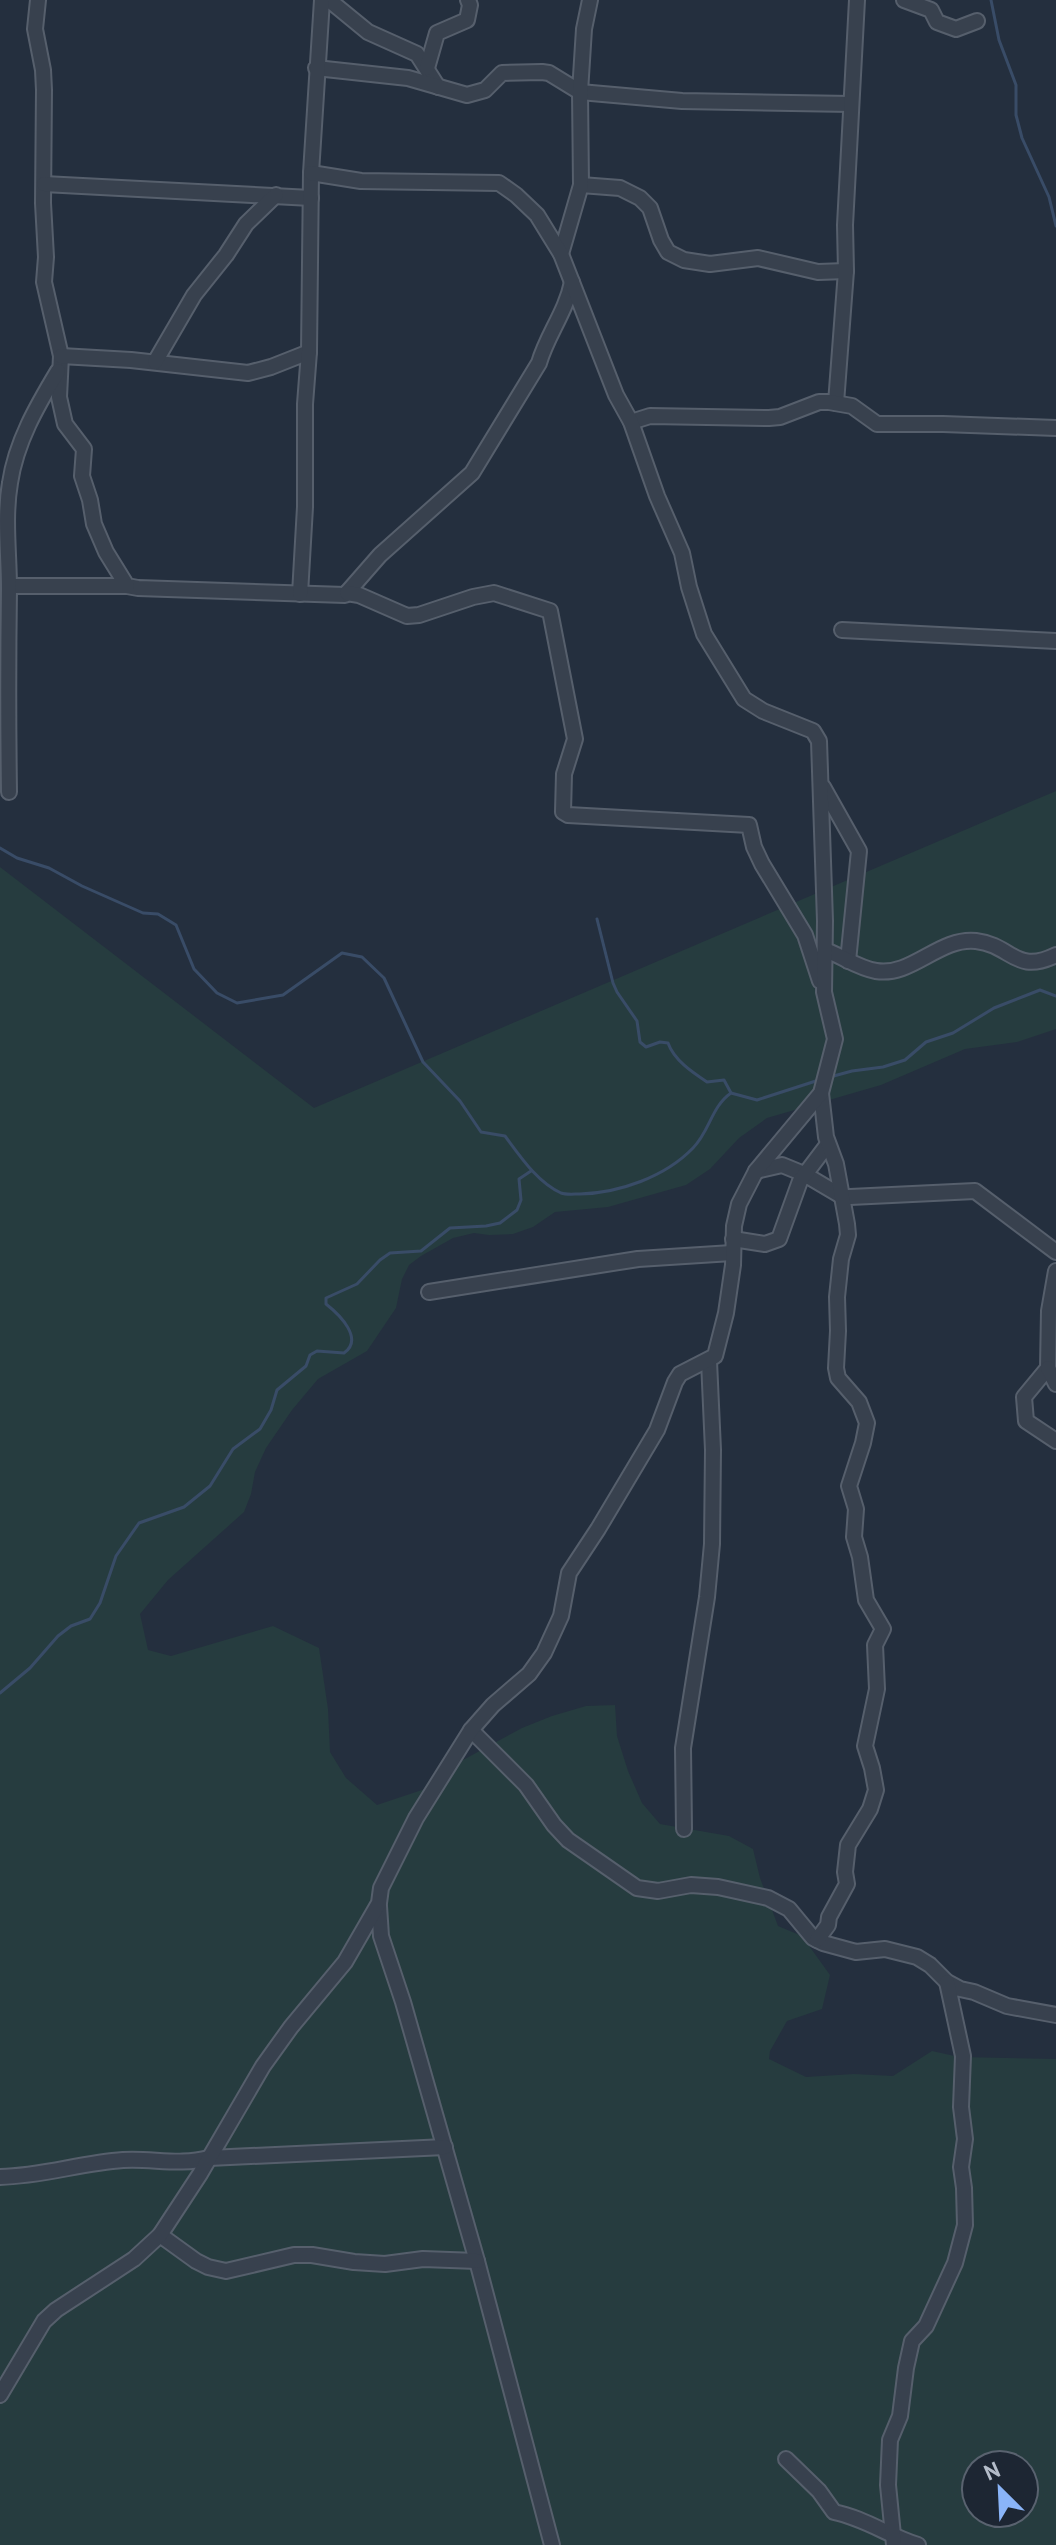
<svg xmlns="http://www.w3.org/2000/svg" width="1056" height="2545" font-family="'PT Sans',sans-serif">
  <rect width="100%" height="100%" fill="#242f3e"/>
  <path fill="#263c3f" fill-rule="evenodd" d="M1056,791V1029L1017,1042L965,1049L881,1085L767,1118L739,1138L710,1169L686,1185L608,1207L555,1212L533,1227L513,1234L489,1235L474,1233L453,1238L421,1256L409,1265L402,1279L396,1308L367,1351L318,1379L292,1410L266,1448L255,1472L251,1494L244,1512L168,1580L140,1614L148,1650L171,1656L273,1626L319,1648L328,1709L330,1752L346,1778L377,1805L437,1785L463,1760L522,1728L552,1716L586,1706L615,1705L617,1736L628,1771L642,1803L660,1824L729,1836L753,1849L760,1878L778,1926L802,1936L830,1975L822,2009L787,2021L770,2051L769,2059L806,2077L854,2074L893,2076L932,2051L959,2057L1056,2059V2545H0V867L314,1108ZM976,2465H1024V2513H976Z"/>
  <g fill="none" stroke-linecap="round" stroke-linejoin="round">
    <g stroke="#394c67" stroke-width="3">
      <polyline points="991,0 999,40 1016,85 1016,115 1022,138 1049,197 1056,226"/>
      <path d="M0,848L17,858L49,868L82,886L143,913L158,914L176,925L194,969L217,993L237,1003L283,995L342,953L362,957L384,978L423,1062L460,1101L481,1132L505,1136C520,1156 537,1182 561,1193C566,1195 574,1194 580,1194C619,1193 665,1177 693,1148C710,1131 711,1107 731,1093L757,1100L819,1080"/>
      <path d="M597,919L613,983L617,992L637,1021L640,1042L646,1047L660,1042L668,1043C674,1060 692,1072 707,1082L724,1080L731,1093"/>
      <polyline points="830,1077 852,1071 883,1067 905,1060 926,1042 953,1033 994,1008 1040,990 1056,996"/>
      <path d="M0,1693L30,1668L58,1636L71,1626L90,1619L100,1603L116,1556L139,1523L184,1507L210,1486L233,1449L260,1429L271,1410L277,1390L306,1366L310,1355L317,1351L344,1353C364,1339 340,1315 326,1304V1298L357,1284L380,1260L390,1253L421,1251L450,1228L486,1226L500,1223L517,1210L521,1200L519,1179L531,1171"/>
    </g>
    <defs>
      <g id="minor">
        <path d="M38,0L35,29L43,70L44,90L43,203L46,257L44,282L61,356L59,397L65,424L84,449L82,476L90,500L94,524L106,552L127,586L138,588L345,595L380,555L472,473L539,363C547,335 566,312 572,282"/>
        <polyline points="329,0 368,32 417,54 438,87"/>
        <polyline points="904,0 931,10 937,22 956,29 977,21"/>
        <polyline points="316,68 408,78 467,95 485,90 502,73 542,72 549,73 580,92 682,101 851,104"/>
        <polyline points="427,68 437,33 467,20 470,5 468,0"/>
        <polyline points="44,184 311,198"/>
        <polyline points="581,185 620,188 640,198 650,208 661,240 668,252 684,260 710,264 758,258 818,272 846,271"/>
        <polyline points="561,254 581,185 580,92 584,29 590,0"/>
        <polyline points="61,356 131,360 248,373 271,367 309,352"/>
        <polyline points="155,362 194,295 226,255 246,224 276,195"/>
        <polyline points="836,403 846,271 845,225 857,0"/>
        <polyline points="631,422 650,416 769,418 780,417 819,402 829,402 852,406 877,424 943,424 1056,428"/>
        <polyline points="9,586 127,586"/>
        <polyline points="347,593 359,595 407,616 419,615 473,597 494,593 550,611 575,739 564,774 563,812 568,815 749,825 754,847 762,864 805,935 820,981"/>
        <polyline points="300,594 305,507 305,404 309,352 311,173 322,0"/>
        <polyline points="842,630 1056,641"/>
        <polyline points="823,787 859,851 848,961"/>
        <path d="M9,792C8,724 8,656 9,588C9,554 4,518 10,483C16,442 37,406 58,371"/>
        <path d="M825,950C842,956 858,968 876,971C912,977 939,937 976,941C1012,945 1015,975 1056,955"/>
        <polyline points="756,1171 782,1165 804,1174 843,1197 850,1197 975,1191 1056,1252"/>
        <polyline points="733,1239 765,1244 779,1239 800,1181 828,1144"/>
        <polyline points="1056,1271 1049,1311 1048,1368 1024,1397 1026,1421 1056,1441"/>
        <polyline points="429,1292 638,1259 732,1253"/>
        <polyline points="1048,1368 1056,1384"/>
        <polyline points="471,1730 526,1785 554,1825 568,1840 637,1888 658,1891 691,1885 718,1887 768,1898 789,1909 813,1938 823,1943 856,1952 885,1949 917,1957 930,1965 947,1982 960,1989 974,1992 1007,2006 1056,2015"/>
        <polyline points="684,1829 683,1748 707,1597 712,1544 713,1450 709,1361"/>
        <polyline points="379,1906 381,1936 403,2002 477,2261 552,2545"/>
        <polyline points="817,1940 828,1925 829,1917 847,1884 845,1872 848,1845 870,1809 876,1790 872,1768 865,1746 877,1689 875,1645 883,1629 866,1600 860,1557 854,1537 856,1509 849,1486 863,1443 867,1423 859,1402 838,1378 836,1368 838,1331 837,1297 841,1259 848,1235 847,1224 836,1164 826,1137 821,1093"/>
        <path d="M0,2177C42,2176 81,2163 123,2160C152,2158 180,2166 209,2158L445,2147"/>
        <polyline points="160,2235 196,2261 208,2267 226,2271 294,2255 312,2255 354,2262 385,2264 423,2259 477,2261"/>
        <polyline points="0,2395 44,2321 56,2310 134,2259 160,2235 200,2174 263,2066 291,2027 345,1962 379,1903 381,1888 416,1818 471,1730 493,1705 529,1674 544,1653 561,1616 569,1573 598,1529 657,1430 675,1382 680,1374 715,1356 726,1313 733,1265 734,1226 739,1204 756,1171 821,1093 835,1039 824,992 825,921 819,741 813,731 763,711 744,699 704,634 689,587 682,553 657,496 631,422 616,395 561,254 537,215 516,195 499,183 361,181 311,173"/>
        <path d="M786,2459L819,2491L834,2512C864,2518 889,2536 918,2545"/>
        <polyline points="894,2545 888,2485 890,2440 900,2416 906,2368 912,2341 926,2326 955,2263 965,2225 964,2188 961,2167 965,2139 961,2107 963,2056 947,1982"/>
      </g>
    </defs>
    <use href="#minor" stroke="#565f6c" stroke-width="18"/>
    <use href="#minor" stroke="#38414e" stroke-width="14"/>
  </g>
  <g transform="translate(1000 2489) rotate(336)"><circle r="38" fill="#1d2633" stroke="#59626f" stroke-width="2"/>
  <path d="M0-6L14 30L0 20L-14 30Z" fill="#8ab4f8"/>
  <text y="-12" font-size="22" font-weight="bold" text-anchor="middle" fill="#b4bcc9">N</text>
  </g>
</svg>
